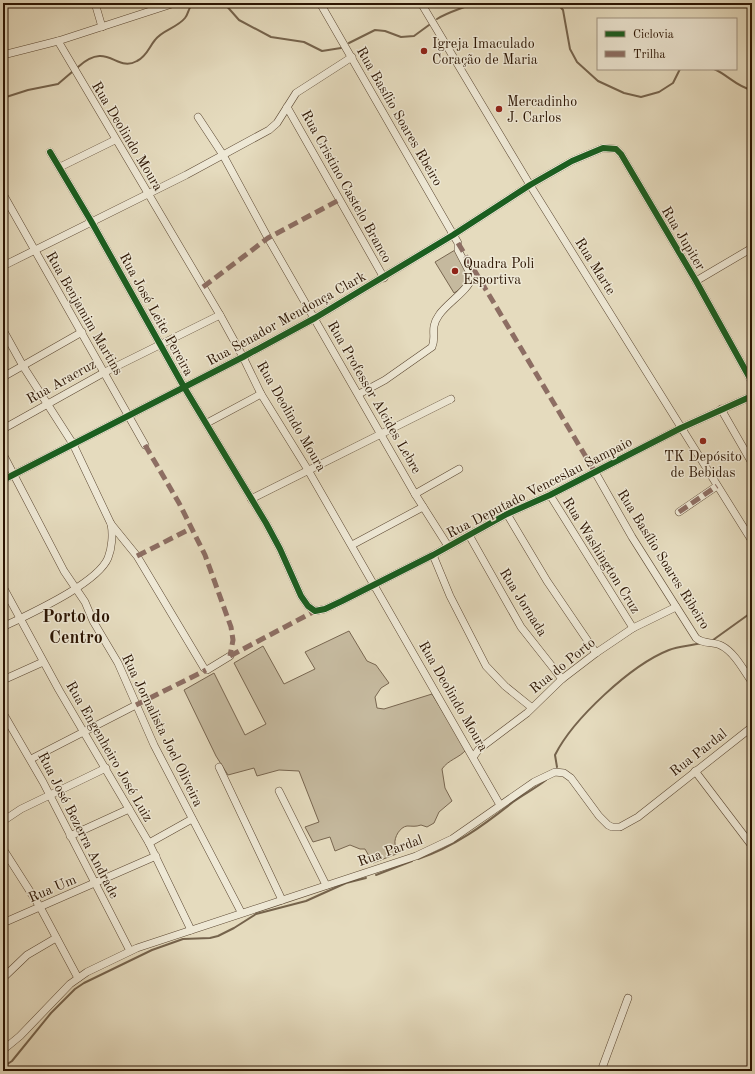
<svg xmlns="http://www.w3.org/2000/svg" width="755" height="1074" font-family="'Old Standard TT',serif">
  <rect width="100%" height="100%" fill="#e5dbbe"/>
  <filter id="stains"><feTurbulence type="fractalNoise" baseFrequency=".005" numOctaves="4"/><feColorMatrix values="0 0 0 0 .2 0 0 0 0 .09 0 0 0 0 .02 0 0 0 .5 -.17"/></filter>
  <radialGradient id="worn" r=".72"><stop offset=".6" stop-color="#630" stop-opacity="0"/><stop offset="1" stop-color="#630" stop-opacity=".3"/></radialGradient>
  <g fill="#c5b99e" stroke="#786650">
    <polygon points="455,250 474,281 454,293 435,262"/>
    <path d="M349,631L367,661L376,665L389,683L381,688L375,697L377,708L384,709L432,694L466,750C459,758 448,760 442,769L445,788L452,801L439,812L434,823L427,827L421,825C415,827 413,826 407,826C400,827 394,837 395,844C396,847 398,850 399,853L373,863L365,849H360L350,845L335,851L330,837L313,842L305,827L319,822L299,771L279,770L257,776L254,768L228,775L216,756L184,690L214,673L245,735L266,724L234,663L263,646L284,684L315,669L305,652Z"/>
  </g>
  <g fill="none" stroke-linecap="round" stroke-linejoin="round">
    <g stroke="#75634c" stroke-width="2">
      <polyline points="202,3 209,6 216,3"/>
      <polyline points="224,3 239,20 271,37 304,42 322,51 341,48"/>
      <polyline points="557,3 563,10 570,49 577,62 598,81 624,93 641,97 659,92 673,83 680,69"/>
      <path d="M437,19C448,12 461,9 474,3"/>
      <polyline points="349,43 375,30 385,31 401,37 414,36 429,25"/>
      <path d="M78,67C108,40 116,73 137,61C147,56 149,47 155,40C162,30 177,28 185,18C189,13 188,7 194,3"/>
      <path d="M714,69C728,75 737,87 752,90"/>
      <polyline points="3,98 28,90 58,84 72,72"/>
      <polyline points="713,640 752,612"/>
      <path d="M557,767L555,755C573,719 631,665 669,650C679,646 690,646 701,643"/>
      <path d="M418,859C454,847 484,825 513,802C524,794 536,788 546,780"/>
      <polyline points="376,875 412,861"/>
      <polyline points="3,1067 12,1061 51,1013 75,989 84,983 152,950 183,939 210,938 218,936 234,928 256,914 306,901 346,883 366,878"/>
    </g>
    <defs>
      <g id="street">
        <polyline points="95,3 102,27"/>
        <path d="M320,3L458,243V250L472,277C469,290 447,303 439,315C429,329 437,336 432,347L385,380L359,394"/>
        <polyline points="421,3 530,185 752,541"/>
        <polyline points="58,41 220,315 243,357 261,394 308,470 500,805"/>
        <polyline points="3,55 58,41 175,3"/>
        <polyline points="287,107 384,278"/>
        <polyline points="198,117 223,155 268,238 415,494 448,546"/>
        <polyline points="50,152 91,221 184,387 266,523 280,549 301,596 308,606 315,611 325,609 342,601 433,555 507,514 550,495 681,428 752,396"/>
        <polyline points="60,167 115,140"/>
        <polyline points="3,194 145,445"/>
        <polyline points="3,266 186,175 269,130 277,123 296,93 352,57"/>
        <polyline points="696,281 752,248"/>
        <polyline points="3,330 23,366 73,444 111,524 137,556 204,668 207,670 230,656"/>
        <polyline points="3,377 82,332"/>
        <polyline points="721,409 752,463"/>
        <polyline points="207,423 261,394"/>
        <polyline points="3,429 105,372 220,315"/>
        <polyline points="3,454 64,571 85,602 93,621 118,663 154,745 241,912"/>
        <path d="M595,472L632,537L696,638C704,645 714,641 722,646C735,653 744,671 752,682"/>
        <polyline points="3,480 243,357 315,318 453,235 530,185 572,161 603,148 616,149 621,154 696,281 752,382"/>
        <polyline points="415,494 459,469"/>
        <polyline points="550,495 633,628"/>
        <polyline points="251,499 451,399"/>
        <polyline points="679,512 717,486"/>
        <polyline points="507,514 547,581 596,653"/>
        <polyline points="469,535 521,627 562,679"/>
        <polyline points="352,545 423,507"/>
        <polyline points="433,555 450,596 486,666 505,686 531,707"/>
        <polyline points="3,587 59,690 149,843 191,930"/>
        <path d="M3,627C29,614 97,584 108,558C112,548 113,534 111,524"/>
        <polyline points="3,680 43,662"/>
        <polyline points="3,713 43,782 130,951"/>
        <polyline points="474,756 479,749 527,713 562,679 596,653 633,628 676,607"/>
        <polyline points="31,759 136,705"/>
        <polyline points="219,767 282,900"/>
        <polyline points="695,771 752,846"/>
        <polyline points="279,791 326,885"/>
        <polyline points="3,821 21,809 106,768"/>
        <polyline points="70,836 129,809"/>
        <polyline points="149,843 192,819"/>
        <polyline points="3,849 40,907 78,978"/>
        <polyline points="3,923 156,856"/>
        <polyline points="3,978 27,955 56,938"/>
        <polyline points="3,1050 20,1036 70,984 87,972 137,948 416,856 452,839 534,782 555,772 564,773 571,778 599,816 608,825 612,827 620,827 638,817 752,727"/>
        <polyline points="601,1071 628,998"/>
      </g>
    </defs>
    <use href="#street" stroke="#5a4631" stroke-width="8"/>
    <use href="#street" stroke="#eee8d5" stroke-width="7"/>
    <g stroke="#8d6e63" stroke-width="5" stroke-dasharray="10 5" stroke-linecap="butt">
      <polyline points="458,243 595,472"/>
      <polyline points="203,287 268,238 339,200"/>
      <polyline points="145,445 179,503 205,555 231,627 233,640 230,656"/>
      <polyline points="679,512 717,486"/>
      <polyline points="137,556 192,528"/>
      <polyline points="230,656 315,611"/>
      <polyline points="136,705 206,670"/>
    </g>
    <defs>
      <g id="cycleway">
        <polyline points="50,152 91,221 184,387 266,523 280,549 301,596 308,606 315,611 325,609 342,601 433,555 507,514 550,495 681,428 752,396"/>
        <polyline points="3,480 243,357 315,318 453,235 530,185 572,161 603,148 616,149 621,154 696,281 752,382"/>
      </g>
    </defs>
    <use href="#cycleway" stroke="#eee8d5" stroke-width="8"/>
    <use href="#cycleway" stroke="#1b5e20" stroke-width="6"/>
  </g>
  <g fill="#8f2418" stroke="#eee8d5" stroke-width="1.5">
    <circle cx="424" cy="51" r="4"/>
    <circle cx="499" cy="109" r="4"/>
    <circle cx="455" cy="271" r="4"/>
    <circle cx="703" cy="441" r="4"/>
  </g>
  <g text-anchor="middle" stroke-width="3" stroke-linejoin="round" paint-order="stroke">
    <g font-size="14" fill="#2b1402" stroke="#eee8d5" text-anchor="start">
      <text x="432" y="48">Igreja Imaculado<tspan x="432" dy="16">Coração de Maria</tspan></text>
      <text x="507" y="106">Mercadinho<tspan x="507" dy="16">J. Carlos</tspan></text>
      <text x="463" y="268">Quadra Poli<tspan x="463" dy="16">Esportiva</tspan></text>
      <text x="703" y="461" text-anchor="middle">TK Depósito<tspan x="703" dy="16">de Bebidas</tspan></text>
    </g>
    <g font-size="14" fill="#2b1402" stroke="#eee8d5">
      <text transform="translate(400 116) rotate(60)" y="5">Rua Basílio Soares Rbeiro</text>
      <text transform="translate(128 136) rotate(59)" y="5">Rua Deolindo Moura</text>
      <text transform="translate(347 186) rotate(61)" y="5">Rua Cristino Castelo Branco</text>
      <text transform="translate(684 238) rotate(59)" y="5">Rua Jupiter</text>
      <text transform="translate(596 266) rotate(58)" y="5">Rua Marte</text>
      <text transform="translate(85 313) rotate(60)" y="5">Rua Benjamim Martins</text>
      <text transform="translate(157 314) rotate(61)" y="5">Rua José Leite Pereira</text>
      <text transform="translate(286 318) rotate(-29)" y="5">Rua Senador Mendonça Clark</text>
      <text transform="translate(61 381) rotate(-29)" y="5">Rua Aracruz</text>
      <text transform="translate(375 397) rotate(60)" y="5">Rua Professor Alcides Lebre</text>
      <text transform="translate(292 416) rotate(60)" y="5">Rua Deolindo Moura</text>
      <text transform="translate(539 487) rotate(-27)" y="5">Rua Deputado Venceslau Sampaio</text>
      <text transform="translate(602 555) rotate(58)" y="5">Rua Washington Cruz</text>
      <text transform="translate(664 559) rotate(58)" y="5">Rua Basílio Soares Ribeiro</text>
      <text transform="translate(524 602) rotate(58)" y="5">Rua Jornada</text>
      <text transform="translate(562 665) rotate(-39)" y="5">Rua do Porto</text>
      <text transform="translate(454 696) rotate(60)" y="5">Rua Deolindo Moura</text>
      <text transform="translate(163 730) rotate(64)" y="5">Rua Jornalista Joel Oliveira</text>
      <text transform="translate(110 751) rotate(60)" y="5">Rua Engenheiro José Luiz</text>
      <text transform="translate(698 752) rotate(-38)" y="5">Rua Pardal</text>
      <text transform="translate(79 825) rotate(63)" y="5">Rua José Bezerra Andrade</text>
      <text transform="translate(390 850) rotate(-20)" y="5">Rua Pardal</text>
      <text transform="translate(52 888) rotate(-23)" y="5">Rua Um</text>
    </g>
    <g font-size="18" font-weight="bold" fill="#2b1402" stroke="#eee8d5">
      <text x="76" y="622">Porto do<tspan x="76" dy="21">Centro</tspan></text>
    </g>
  </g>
  <rect width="755" height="1074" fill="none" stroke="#e5dbbe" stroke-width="16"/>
  <rect x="4" y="4" width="747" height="1066" fill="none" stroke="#2b1402" stroke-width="2"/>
  <rect x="8" y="8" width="739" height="1058" fill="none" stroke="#2b1402"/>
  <rect x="597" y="18" width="140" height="52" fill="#eee8d5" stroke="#a09381"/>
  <rect x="605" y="31" width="20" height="6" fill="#1b5e20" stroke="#a09381"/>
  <text x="633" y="38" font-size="12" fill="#2b1402">Ciclovia</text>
  <rect x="605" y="51" width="20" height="6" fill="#8d6e63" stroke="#a09381"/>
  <text x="633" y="58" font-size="12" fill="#2b1402">Trilha</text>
  <rect width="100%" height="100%" filter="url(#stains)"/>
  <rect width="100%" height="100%" fill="url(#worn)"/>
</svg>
